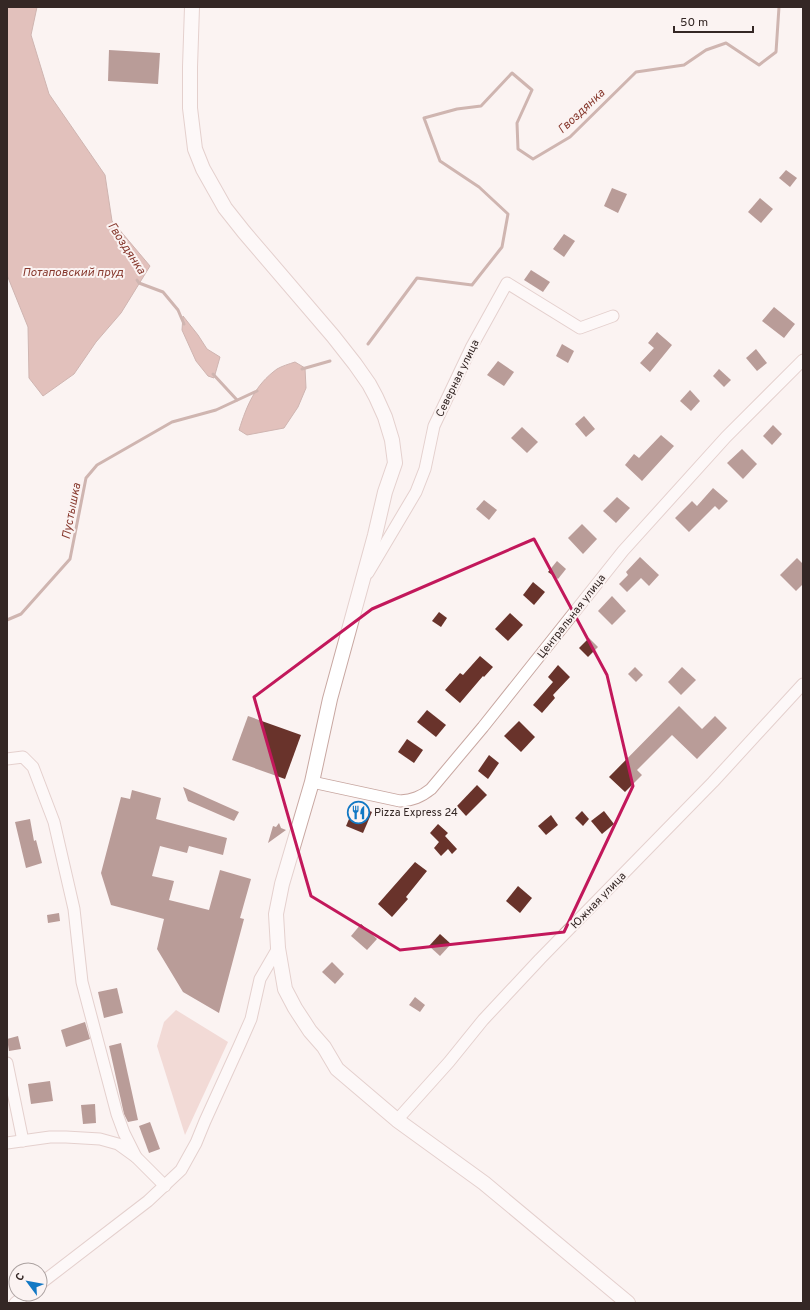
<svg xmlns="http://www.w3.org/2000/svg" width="810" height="1310" font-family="Overpass,sans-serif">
  <rect width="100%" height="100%" fill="#fbf3f2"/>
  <polygon fill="#e6bcb4" points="176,1010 228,1042 185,1135 157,1046 164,1022"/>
  <g fill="#c4867b" stroke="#996a61">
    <polygon points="7,7 37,7 31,35 49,94 105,175 112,221 150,266 121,313 96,342 74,374 43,396 29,378 28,327 7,275"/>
    <polygon points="183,316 198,335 207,349 220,357 214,378 208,376 196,361 182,330"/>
    <path d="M295,362L305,368L306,388L298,407L284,428L247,435L239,430C247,405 255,385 277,369C282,366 289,364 295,362Z"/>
  </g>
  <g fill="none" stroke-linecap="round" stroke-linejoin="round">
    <g stroke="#996a61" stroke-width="3">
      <polyline points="137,280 139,283 163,292 178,310 184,324"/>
      <polyline points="368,344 417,278 472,285 502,247 508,214 479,187 440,161 424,118 457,109 481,106 512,73 532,90 517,123 518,149 533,159 570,137 636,72 684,65 706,50 726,43 759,65 776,52 779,7"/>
      <polyline points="302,369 330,361"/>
      <polyline points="213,374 237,400"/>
      <polyline points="7,620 21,614 70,559 86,478 97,465 172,422 216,410 257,391"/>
    </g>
  </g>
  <g fill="#69332b">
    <polygon points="109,50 160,53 158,84 108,81"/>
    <polygon points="786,170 797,178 790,187 779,178"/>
    <polygon points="612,188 627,194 618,213 604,206"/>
    <polygon points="760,198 773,209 761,223 748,212"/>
    <polygon points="564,234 575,241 564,257 553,249"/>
    <polygon points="531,270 550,282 543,292 524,280"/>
    <polygon points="774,307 795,324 784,338 762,321"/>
    <polygon points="657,332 672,345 650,372 640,363 654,348 648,343"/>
    <polygon points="562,344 574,351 568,363 556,356"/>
    <polygon points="756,349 767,363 757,371 746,358"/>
    <polygon points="498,361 514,372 504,386 487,375"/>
    <polygon points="719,369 731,380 724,387 713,376"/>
    <polygon points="690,390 700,401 691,411 680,401"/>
    <polygon points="584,416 595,429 586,437 575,424"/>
    <polygon points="773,425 782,434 772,445 763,436"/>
    <polygon points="522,427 538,442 527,453 511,438"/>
    <polygon points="661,435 674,446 642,481 625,465 634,454 639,458"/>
    <polygon points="742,449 757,464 743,479 727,463"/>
    <polygon points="713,488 728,501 719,510 715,506 689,532 675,518 692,501 697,506"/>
    <polygon points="617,497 630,508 616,523 603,511"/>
    <polygon points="484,500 497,510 489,520 476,509"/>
    <polygon points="582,524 597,539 583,554 568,538"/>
    <polygon points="640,557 659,575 649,586 641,578 627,592 619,584 628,575 626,572"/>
    <polygon points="797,558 803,564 803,584 796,591 780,575"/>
    <polygon points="557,561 566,569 558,579 548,572"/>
    <polygon points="533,582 545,592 534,605 523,595"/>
    <polygon points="612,596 626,611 612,625 598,611"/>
    <polygon points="439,612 447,618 441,627 432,621"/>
    <polygon points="510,613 523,625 508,641 495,629"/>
    <polygon points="589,638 598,647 588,657 579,648"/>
    <polygon points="480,656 493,667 484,677 483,676 460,703 445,690 460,673 463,675"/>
    <polygon points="558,665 570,677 553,695 555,698 542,713 533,705 553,682 548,677"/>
    <polygon points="635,667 643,675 636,682 628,674"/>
    <polygon points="682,667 696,680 681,695 668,682"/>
    <polygon points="679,706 702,729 715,716 727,728 697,759 672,735 637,770 642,775 625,792 609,777"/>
    <polygon points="427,710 446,725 436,737 417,722"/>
    <polygon points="248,716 301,735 285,779 232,760"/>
    <polygon points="519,721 535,737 521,752 504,736"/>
    <polygon points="407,739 423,750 414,763 398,752"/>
    <polygon points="489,755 499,763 488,779 478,771"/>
    <polygon points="477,785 487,795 466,816 457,806"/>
    <polygon points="183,787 239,812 234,821 188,801"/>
    <polygon points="132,790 161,798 156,819 227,838 223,855 189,846 187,853 160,846 152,876 174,881 169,900 209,910 220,870 251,879 240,918 244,919 219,1013 183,992 157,949 164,919 111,905 101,873 121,797 130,799"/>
    <polygon points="355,805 372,812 363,833 346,826"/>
    <polygon points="582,811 589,819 583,826 575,818"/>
    <polygon points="604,811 614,824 602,834 591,821"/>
    <polygon points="551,815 558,825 546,835 538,826"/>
    <polygon points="30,819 34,841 36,840 42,863 26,868 15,822"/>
    <polygon points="279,823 281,828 286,830 268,843 273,826 276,827"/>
    <polygon points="438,824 448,833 445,836 457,849 452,854 448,849 441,856 434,848 439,842 430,833"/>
    <polygon points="415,862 427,871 406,897 408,899 392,917 378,904"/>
    <polygon points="518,886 532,898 520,913 506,901"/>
    <polygon points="59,913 60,921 48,923 47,915"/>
    <polygon points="361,924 377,939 367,950 351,936"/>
    <polygon points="440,934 451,944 440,956 429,946"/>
    <polygon points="332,962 344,974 335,984 322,972"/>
    <polygon points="117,988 123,1013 104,1018 98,992"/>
    <polygon points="415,997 425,1005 420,1012 409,1005"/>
    <polygon points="85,1022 90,1039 66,1047 61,1030"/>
    <polygon points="18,1036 21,1049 9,1051 7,1039"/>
    <polygon points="121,1043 138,1120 128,1122 124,1114 109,1046"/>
    <polygon points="50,1081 53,1101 31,1104 28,1084"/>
    <polygon points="95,1104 96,1123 83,1124 81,1105"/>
    <polygon points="150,1122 160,1149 149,1153 139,1126"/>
  </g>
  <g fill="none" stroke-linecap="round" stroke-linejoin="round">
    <defs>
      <g id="minor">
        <polyline points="368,573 416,492 425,469 434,426 471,348 507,283 580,328 613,316"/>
        <polyline points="7,759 23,757 33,767 54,822 74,909 82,982 117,1114 124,1133 136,1157"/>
        <path d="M312,782L400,801C413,800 421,797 431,789L483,727L623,551L726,437L803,360"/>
        <polyline points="7,1063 23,1141"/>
        <polyline points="397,1120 449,1062 483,1020 540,959 713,782 803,684"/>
        <polyline points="7,1143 50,1137 66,1137 100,1139 118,1144 136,1157 165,1186"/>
        <polyline points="40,1284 148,1201 181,1170 196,1143 205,1121 240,1044 251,1019 260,979 278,948"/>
        <polyline points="15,1303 26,1294"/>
      </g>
      <polyline id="major" points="192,7 190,67 190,108 195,149 203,169 225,208 244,232 333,336 355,364 369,384 376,397 385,417 392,440 395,463 385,492 375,535 330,699 312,782 282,884 276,914 278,948 285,989 295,1008 310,1031 324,1047 337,1069 397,1120 484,1183 628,1303"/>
    </defs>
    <use href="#minor" stroke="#c8a7a1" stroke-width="13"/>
    <use href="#major" stroke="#c8a7a1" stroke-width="16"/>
    <use href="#minor" stroke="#fff" stroke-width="11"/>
    <use href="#major" stroke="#fff" stroke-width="14"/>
  </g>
  <path d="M0 0H810V1310H0ZM534,539L607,675L633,786L564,932L400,950L311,896L254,697L372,609Z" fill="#fbf3f2" fill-opacity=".55" fill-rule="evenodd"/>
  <path fill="none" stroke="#c2185b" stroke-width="3" stroke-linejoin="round" d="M534,539L607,675L633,786L564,932L400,950L311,896L254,697L372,609Z"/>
  <defs>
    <symbol id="restaurant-ring" viewBox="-11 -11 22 22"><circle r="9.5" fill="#fbf3f2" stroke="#1278c4" stroke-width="1.5"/><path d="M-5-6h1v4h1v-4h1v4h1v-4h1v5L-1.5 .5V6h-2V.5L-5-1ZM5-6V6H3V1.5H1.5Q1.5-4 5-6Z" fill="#1278c4"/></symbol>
  </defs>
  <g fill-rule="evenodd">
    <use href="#restaurant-ring" x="346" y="800" width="25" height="25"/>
  </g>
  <g text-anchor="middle" stroke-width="4" stroke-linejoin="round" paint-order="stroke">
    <g font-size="11" fill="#342725" stroke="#fbf3f2">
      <text transform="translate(457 378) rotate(-64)" y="4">Северная улица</text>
      <text transform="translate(571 616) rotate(-52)" y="4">Центральная улица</text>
      <text transform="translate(598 900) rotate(-46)" y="4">Южная улица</text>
    </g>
    <g font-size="11" fill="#342725" stroke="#fbf3f2" text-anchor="start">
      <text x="374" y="816">Pizza Express 24</text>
    </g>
    <g font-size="12" font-style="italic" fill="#87392e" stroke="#fbf3f2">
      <text transform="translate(581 111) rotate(-43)" y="4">Гвоздянка</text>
      <text transform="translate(127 248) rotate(57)" y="4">Гвоздянка</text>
      <text x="73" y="276">Потаповский пруд</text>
      <text transform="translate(71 511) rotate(-79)" y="4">Пустышка</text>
    </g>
  </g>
  <rect width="810" height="1310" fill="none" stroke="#342725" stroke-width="16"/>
  <g transform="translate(28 1282) rotate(302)"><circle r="19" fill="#fbf3f2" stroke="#aba1a0"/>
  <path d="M0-3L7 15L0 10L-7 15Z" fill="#1278c4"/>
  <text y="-6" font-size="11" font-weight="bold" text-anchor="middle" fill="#342725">С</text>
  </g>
  <path d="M674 26v6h79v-6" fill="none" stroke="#342725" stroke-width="2"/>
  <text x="680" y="26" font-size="12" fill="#342725" stroke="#fbf3f2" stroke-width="3" paint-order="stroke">50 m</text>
</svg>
